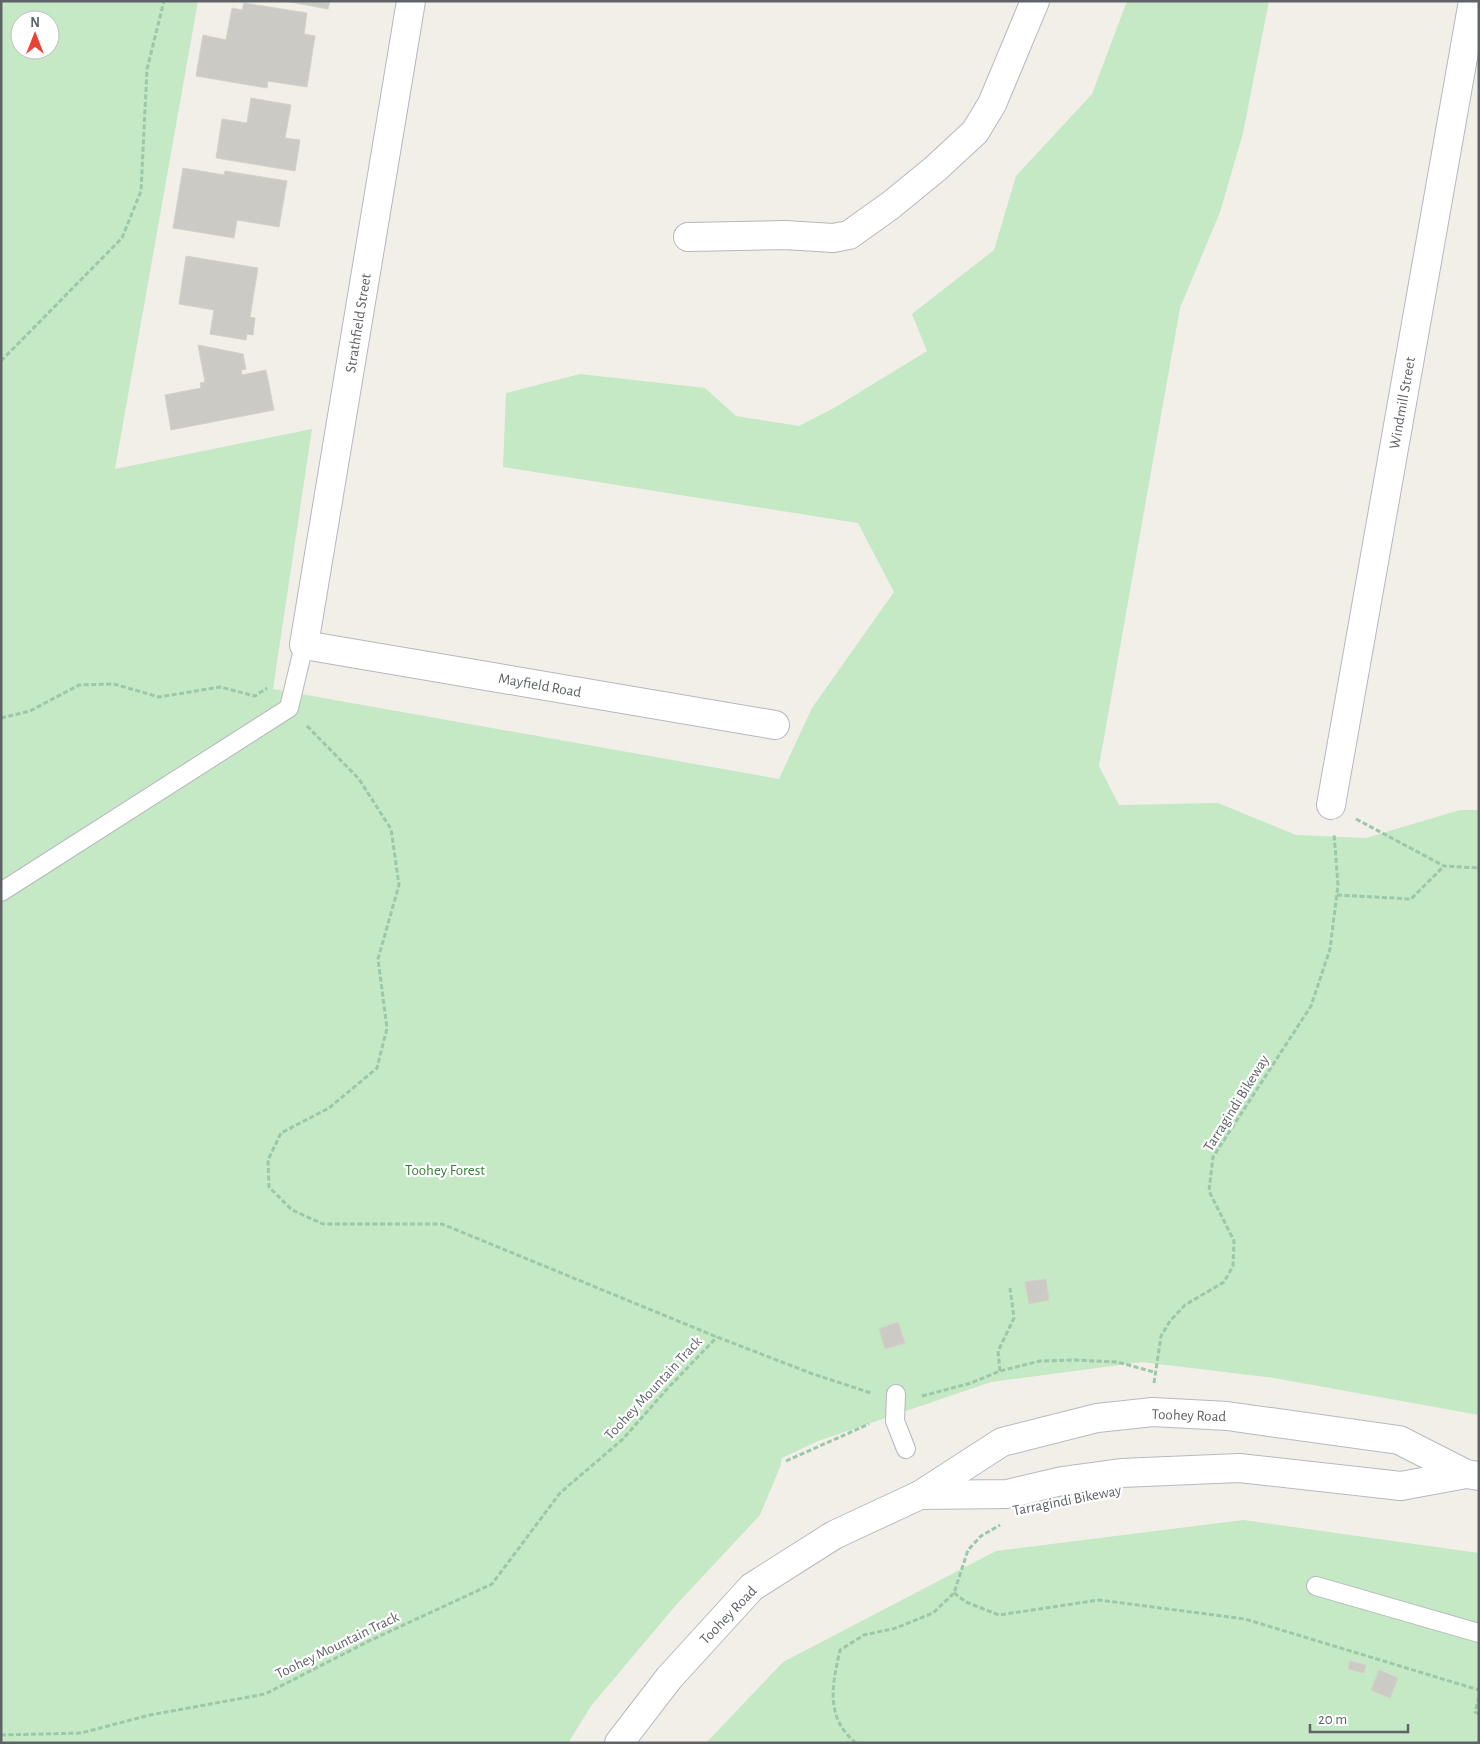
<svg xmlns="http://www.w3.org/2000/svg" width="1480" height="1744" font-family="'Alegreya Sans',sans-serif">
  <rect width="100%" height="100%" fill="#f1efe8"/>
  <g fill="#c5e8c5" fill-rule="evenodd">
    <path d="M1,1H198L115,469L312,429L273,689L779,779L812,708L894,592L858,523L503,467L506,393L580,374L705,388L736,416L799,426L834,408L927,351L912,314L994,250L1016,176L1092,94L1127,1H1269L1243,133L1220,212L1180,308L1099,766L1119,805L1218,803L1296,835L1366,838L1460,810H1479V1415L1274,1378L1142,1362L991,1382L818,1441L782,1458L780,1467L760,1515L676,1605L591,1706L568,1743H1ZM20,20H50V50H20Z"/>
    <polygon points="1243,1520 1479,1553 1479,1743 706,1743 783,1662 996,1551"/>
  </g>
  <g fill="#cccac5" stroke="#d6d1c6">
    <polygon points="285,1 330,1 328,9"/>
    <polygon points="244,3 307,13 304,34 315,36 307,87 268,81 267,88 196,76 203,35 226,40 232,8 242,10"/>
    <polygon points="251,98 291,105 285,138 300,140 295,171 216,158 222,119 247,123"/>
    <polygon points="183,168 224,175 225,171 287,181 279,227 237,220 234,238 173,228"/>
    <polygon points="186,256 258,268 250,317 255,318 253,335 247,334 246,340 210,334 214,310 179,304"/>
    <polygon points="198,345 243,354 246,369 241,370 242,375 266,370 274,410 171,430 165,395 201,388 200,383 205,382"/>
    <polygon points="1046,1279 1049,1300 1029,1304 1025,1282"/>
    <polygon points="898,1322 905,1343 885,1349 879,1329"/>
    <polygon points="1350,1661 1366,1665 1364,1673 1348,1669"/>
    <polygon points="1379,1670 1398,1678 1390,1698 1371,1690"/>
  </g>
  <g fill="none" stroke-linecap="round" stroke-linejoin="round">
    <defs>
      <g id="lane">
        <polyline points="1,892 289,708 304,645"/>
        <polyline points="896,1394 895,1421 906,1449"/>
        <polyline points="1316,1586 1479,1633"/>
      </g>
      <g id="street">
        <polyline points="411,1 304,645 775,725"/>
        <polyline points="688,237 785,235 833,238 849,235 891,205 935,169 975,132 992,104 1035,1"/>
        <polyline points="1331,805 1473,1"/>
      </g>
      <g id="secondary">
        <polyline points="920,1495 1007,1494 1062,1481 1121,1473 1239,1468 1401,1486 1466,1474"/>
        <polyline points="619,1743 669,1678 752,1587 834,1535 920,1495 1002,1442 1097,1418 1153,1412 1227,1416 1399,1440 1466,1474 1479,1476"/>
      </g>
    </defs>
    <use href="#lane" stroke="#b5b8bc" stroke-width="20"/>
    <use href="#street" stroke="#b5b8bc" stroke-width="30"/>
    <use href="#secondary" stroke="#b6babf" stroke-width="30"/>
    <g stroke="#9cc7a9" stroke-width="3" stroke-dasharray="5 2.5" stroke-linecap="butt">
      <polyline points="1,361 122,238 141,191 147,69 164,1"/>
      <polyline points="1,718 30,711 79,685 114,684 159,697 220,687 255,696 267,688"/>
      <polyline points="307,726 359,779 391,829 399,885 378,959 387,1028 377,1068 329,1108 281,1133 268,1160 269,1187 292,1210 323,1224 442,1224 717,1337 813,1374 871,1393"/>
      <polyline points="1356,819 1444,866 1479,868"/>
      <polyline points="1337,895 1411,899 1444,866"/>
      <polyline points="1000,1371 998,1351 1014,1318 1010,1288"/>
      <polyline points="1154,1383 1161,1336 1170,1321 1185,1305 1224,1282 1233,1266 1234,1241 1209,1191 1213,1157 1311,1006 1330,949 1338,885 1334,833"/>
      <polyline points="922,1396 971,1383 1000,1371 1040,1361 1075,1360 1117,1362 1154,1372"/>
      <polyline points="786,1461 869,1424"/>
      <polyline points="954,1593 966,1602 999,1615 1099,1600 1245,1619 1479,1690"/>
      <polyline points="1479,1697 1475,1712 1479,1714"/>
      <polyline points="1,1735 81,1733 150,1715 265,1694 369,1641 492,1584 560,1493 623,1439 667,1389 717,1337"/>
      <path d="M856,1743C825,1718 832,1685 840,1650L864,1635L896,1628L933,1613L954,1593L968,1550L981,1536L1000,1525"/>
    </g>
    <use href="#lane" stroke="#fff" stroke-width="18"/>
    <use href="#street" stroke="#fff" stroke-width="28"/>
    <use href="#secondary" stroke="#fff" stroke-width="28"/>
  </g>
  <g text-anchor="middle" stroke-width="4.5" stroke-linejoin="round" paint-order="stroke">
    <g font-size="15" fill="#5f6368" stroke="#fff">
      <text transform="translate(358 323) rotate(-81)" y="5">Strathfield Street</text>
      <text transform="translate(1402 403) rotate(-80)" y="5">Windmill Street</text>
      <text transform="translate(540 685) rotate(10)" y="5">Mayfield Road</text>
      <text transform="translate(1236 1103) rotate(-58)" y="5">Tarragindi Bikeway</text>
      <text transform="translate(653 1388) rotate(-47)" y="5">Toohey Mountain Track</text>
      <text transform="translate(1189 1415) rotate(2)" y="5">Toohey Road</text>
      <text transform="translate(1067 1500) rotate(-11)" y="5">Tarragindi Bikeway</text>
      <text transform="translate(728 1615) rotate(-46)" y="5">Toohey Road</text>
      <text transform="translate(337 1645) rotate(-26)" y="5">Toohey Mountain Track</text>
    </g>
    <g font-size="15" fill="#348238" stroke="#fff">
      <text x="445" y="1175">Toohey Forest</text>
    </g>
  </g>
  <rect width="1480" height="1744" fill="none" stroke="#5f6368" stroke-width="5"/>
  <g transform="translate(35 35)"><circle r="24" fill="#ffffff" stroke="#bfc1c3"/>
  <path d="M0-4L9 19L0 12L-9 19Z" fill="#ea4335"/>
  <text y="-8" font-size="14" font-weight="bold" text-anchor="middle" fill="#5f6368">N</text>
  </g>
  <path d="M1310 1724v8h98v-8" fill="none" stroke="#5f6368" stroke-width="2.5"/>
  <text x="1318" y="1724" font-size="15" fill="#5f6368" stroke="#ffffff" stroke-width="4" paint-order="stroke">20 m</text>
</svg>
